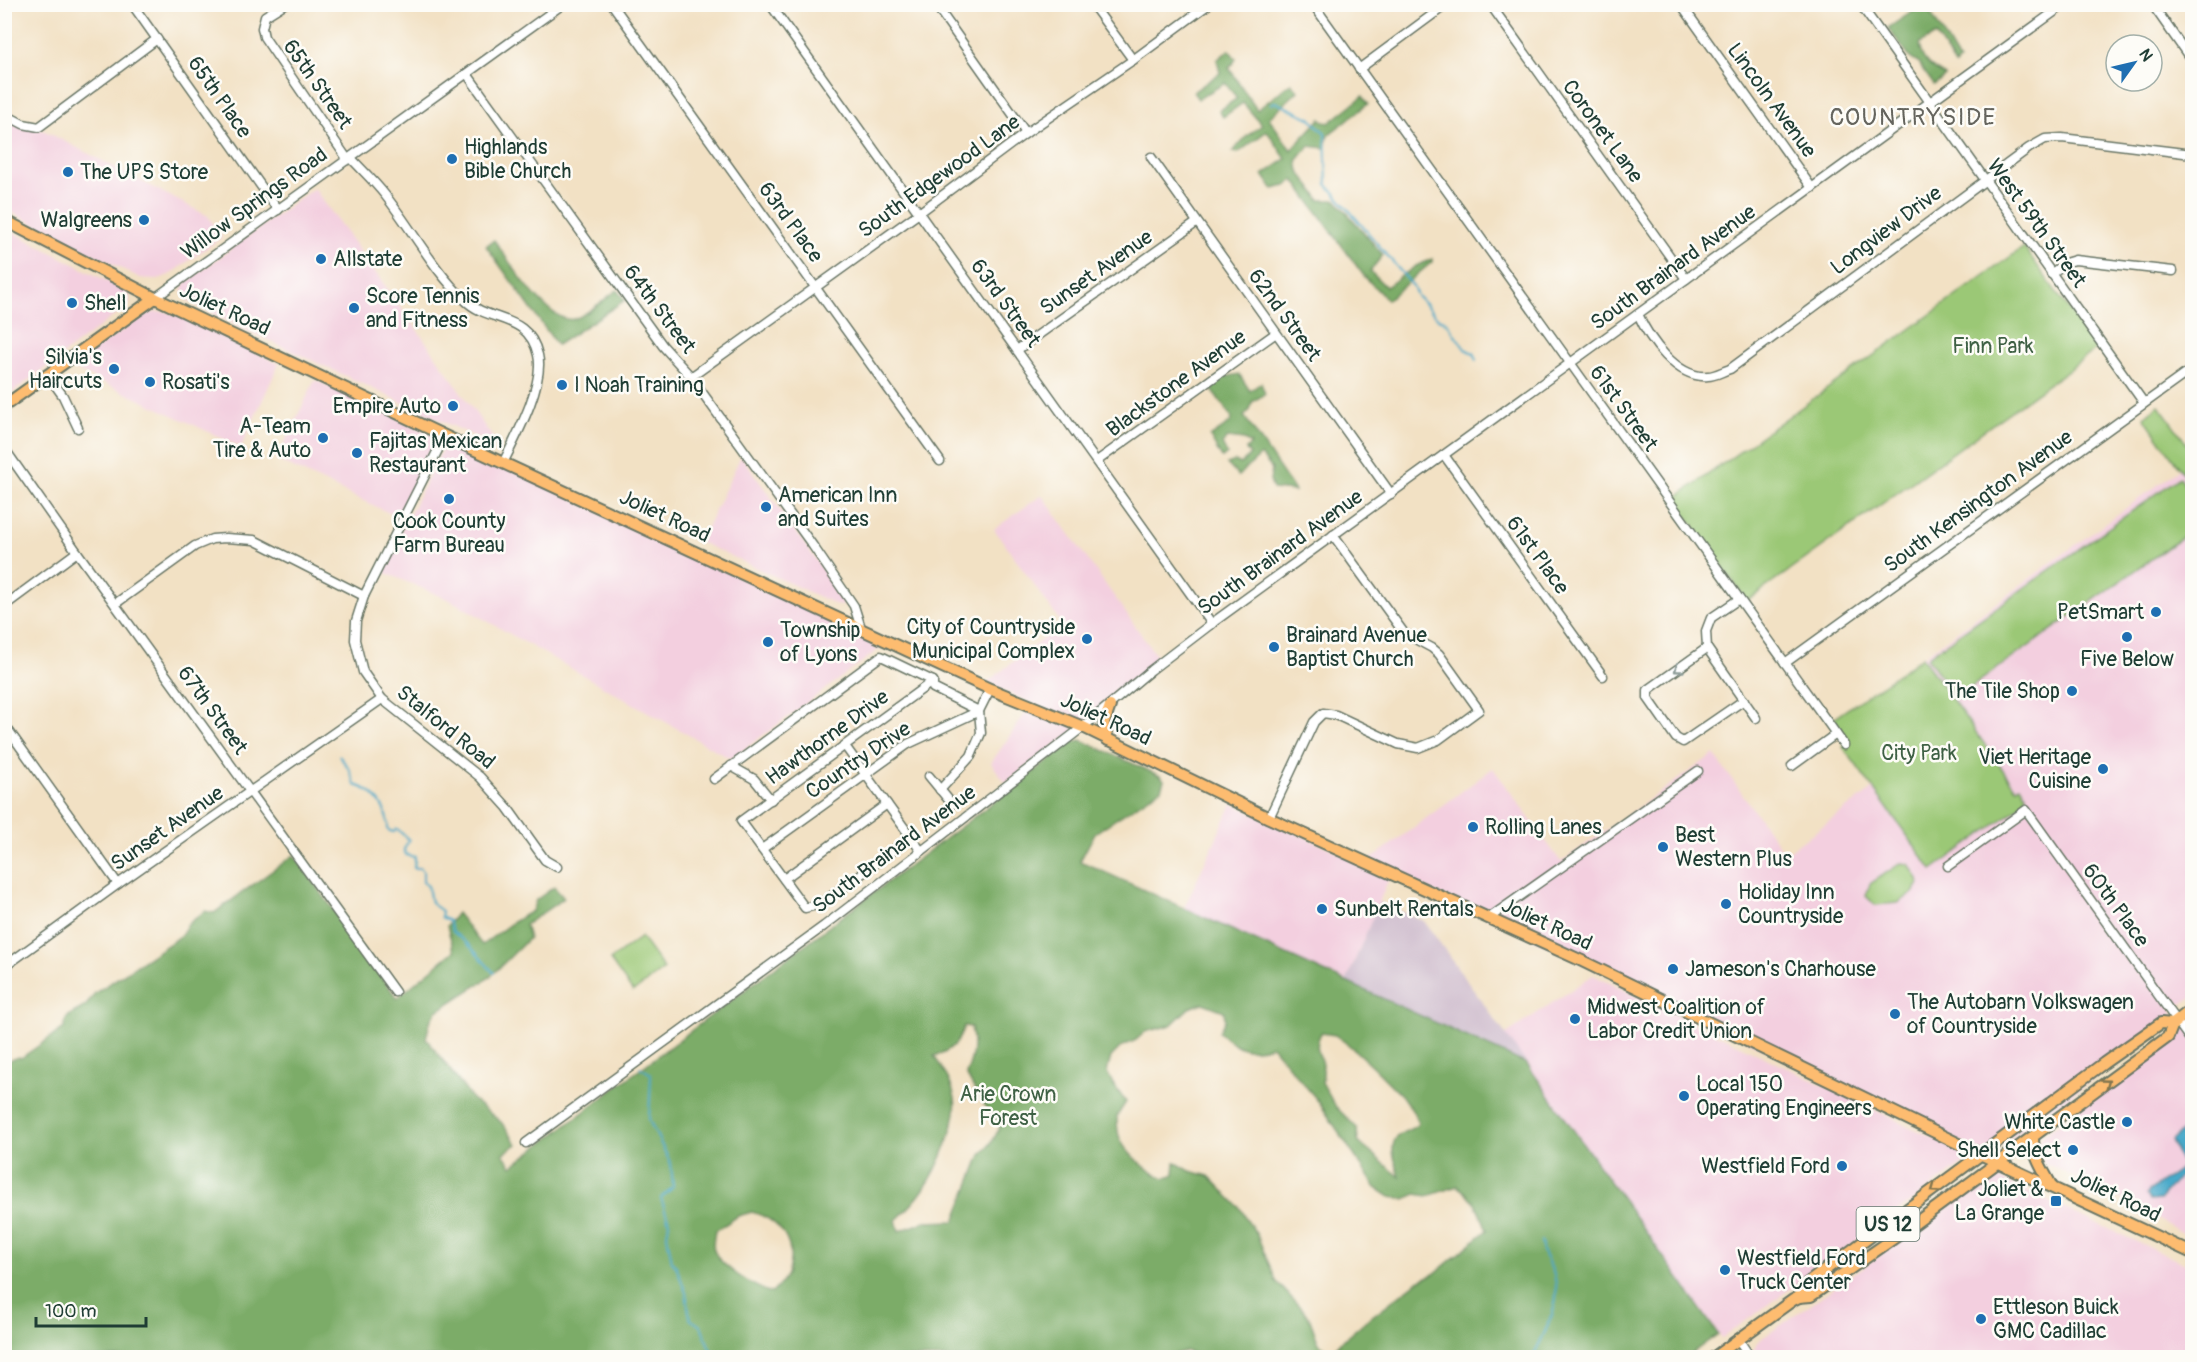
<svg xmlns="http://www.w3.org/2000/svg" width="2197" height="1362" font-family="Pangolin,sans-serif">
  <rect width="100%" height="100%" fill="#fdfcf7"/>
  <filter id="ink" filterUnits="userSpaceOnUse"><feTurbulence type="fractalNoise" baseFrequency=".0167" numOctaves="2"/><feDisplacementMap in="SourceGraphic" scale="12" xChannelSelector="R" yChannelSelector="G"/><feConvolveMatrix kernelMatrix="1 2 1 2 8 2 1 2 1" color-interpolation-filters="sRGB"/></filter>
  <filter id="wash" filterUnits="userSpaceOnUse"><feTurbulence type="fractalNoise" baseFrequency=".008" numOctaves="4" result="noise"/><feDisplacementMap in="SourceGraphic" scale="24" xChannelSelector="R" yChannelSelector="G"/><feGaussianBlur stdDeviation="1.35" result="paint"/><feColorMatrix in="noise" values="0 0 0 0 0 0 0 0 0 0 0 0 0 0 0 0 0 1.4 0 .05"/><feComposite in="paint" operator="in"/></filter>
  <g filter="url(#wash)">
    <rect width="100%" height="100%" fill="#f2e1c4"/>
    <g fill="#f3cfdf">
      <polygon points="4,120 45,131 208,216 222,237 169,275 156,280 140,278 5,209"/>
      <polygon points="314,188 426,342 500,448 251,332 188,301 183,294 183,288 186,282"/>
      <polygon points="5,228 124,290 130,297 130,303 126,307 5,398"/>
      <polygon points="155,312 167,312 182,316 279,364 241,447 70,367 145,315"/>
      <polygon points="315,380 439,438 400,518 276,460"/>
      <polygon points="447,440 885,645 731,759 450,600 381,571"/>
      <polygon points="741,456 845,600 843,605 839,606 700,542"/>
      <polygon points="2192,460 2192,997 2182,1003 2174,1003 2170,1001 2175,1020 1988,1155 1369,861 1493,768 1561,862 1714,754 1785,854 1873,789 1932,870 2025,800 1922,657"/>
      <polygon points="1042,495 1160,661 1083,725 986,683 1062,624 994,529"/>
      <polygon points="1029,708 1079,728 1006,783 991,763"/>
      <polygon points="1232,804 1390,876 1346,982 1184,908"/>
      <polygon points="1593,975 1973,1157 1722,1338 1505,1035"/>
      <polygon points="2192,1023 2192,1238 2123,1200 2045,1163 2038,1153 2037,1143 2045,1134"/>
      <polygon points="1993,1176 2192,1267 2192,1357 1748,1358 1761,1339"/>
    </g>
    <polygon fill="#cfbdce" points="1379,902 1424,921 1527,1064 1346,982"/>
    <g fill="#9bc876" stroke="#5d8255" stroke-width="1.5">
      <polygon points="2024,247 2097,349 1747,601 1674,499"/>
      <polygon points="2159,405 2187,444 2192,456 2192,486 2144,417"/>
      <polygon points="2180,477 2192,494 2192,530 1956,698 1927,657"/>
      <polygon points="1922,657 2016,788 2021,785 2026,794 2025,800 2018,808 1932,870 1843,747 1848,743 1833,719"/>
      <polygon points="1901,863 1909,864 1918,879 1919,884 1913,893 1898,903 1875,905 1866,896 1870,884"/>
      <polygon points="641,937 664,969 633,992 610,960"/>
    </g>
    <g fill="#7cac67" stroke="#4e744e" stroke-width="1.5" fill-rule="evenodd">
      <path d="M1924,4L1926,5L1959,61L1955,65L1936,35L1919,44C1921,61 1931,68 1945,76L1934,85L1918,63L1910,58L1888,28Z"/>
      <polygon points="1229,50 1236,59 1229,68 1257,110 1291,83 1298,91 1269,118 1291,150 1320,119 1329,123 1363,96 1368,104 1328,135 1325,148 1309,146 1297,161 1299,171 1320,200 1336,200 1383,255 1370,271 1386,287 1416,266 1432,259 1432,262 1387,300 1364,276 1294,180 1286,186 1273,189 1263,175 1286,159 1267,131 1238,153 1232,152 1247,136 1262,125 1243,103 1223,117 1219,111 1237,98 1225,83 1198,99 1193,92 1220,73 1217,60"/>
      <path d="M494,240C508,259 548,325 574,319C586,316 606,298 617,290L625,300L557,345L486,246Z"/>
      <polygon points="1239,374 1250,391 1261,383 1265,394 1252,402 1250,410 1244,416 1295,491 1273,489 1270,480 1272,469 1261,455 1238,476 1227,464 1235,461 1241,464 1250,455 1246,449 1251,444 1244,440 1228,438 1222,444 1227,454 1222,458 1210,437 1230,423 1232,418 1210,387 1220,378"/>
      <path d="M1081,740L1160,776L1164,780L1161,789L1095,833L1080,861L1527,1064L1718,1334L1685,1358H1207L1186,1351L1160,1358L5,1357L4,1062L19,1057L21,1058L64,1028C65,1013 75,1014 85,1006C89,1003 92,997 95,993L181,936L187,925L205,911L214,913L294,855L397,998L454,951L447,926L457,913L482,945L513,922L532,911L536,900L554,887L564,898L525,925L529,938L490,977L437,1011L430,1022L426,1038L472,1099L501,1122L517,1144L503,1154L512,1166L1073,742ZM1203,1003L1224,1011L1225,1020L1219,1032C1238,1049 1246,1053 1272,1046L1318,1101L1376,1188L1390,1197L1405,1199L1416,1194L1428,1196L1457,1186C1474,1197 1480,1211 1487,1230L1434,1274L1418,1281L1362,1324L1342,1341L1330,1354L1318,1342L1309,1317L1276,1281L1257,1235L1240,1208L1209,1176L1190,1171L1175,1162L1174,1174L1165,1178C1150,1174 1123,1151 1119,1136C1117,1129 1117,1122 1117,1116L1126,1102L1113,1084L1107,1072L1111,1057L1121,1047L1136,1040L1145,1032L1171,1025L1189,1008ZM964,1026L971,1027C975,1045 973,1057 966,1074L976,1092L1000,1127L992,1142L981,1155L955,1221L925,1222L899,1231L896,1220C907,1210 916,1201 924,1189C938,1170 959,1121 955,1098C952,1082 943,1070 934,1056C952,1050 958,1045 964,1026ZM1321,1033L1335,1035L1350,1046L1374,1068L1402,1096L1414,1113L1418,1124C1412,1130 1403,1131 1398,1136C1387,1146 1397,1165 1400,1177L1358,1142L1357,1128L1335,1106L1322,1082C1328,1059 1310,1054 1321,1033ZM752,1212C780,1220 798,1244 787,1274C784,1281 777,1288 772,1293C756,1288 720,1267 714,1250C712,1244 714,1238 715,1231L738,1216Z"/>
    </g>
    <polygon fill="#4aa9c9" stroke="#34737e" stroke-width="1.5" points="2192,1123 2192,1166 2181,1175 2159,1200 2150,1201 2147,1195 2149,1191 2183,1167 2171,1141"/>
    <g fill="none" stroke-linecap="round" stroke-linejoin="round">
      <g stroke="#4aa9c9" stroke-width="2">
        <polyline points="1271,104 1275,102 1310,118 1325,133 1327,184 1413,286 1417,296 1438,318 1446,322 1465,349 1473,353 1476,360"/>
        <path d="M339,756L349,768L355,785C375,790 389,810 388,830L393,832L397,829L409,840L404,849L406,855L415,857L414,868H420L423,872V882L428,886L431,903L442,911L441,917L449,921L453,932L468,944L494,973"/>
        <polyline points="640,1067 651,1074"/>
        <polyline points="651,1076 649,1120 671,1164 673,1187 661,1198 669,1222 667,1235 672,1262 676,1266 686,1293 690,1319 701,1326 710,1349 718,1358"/>
        <path d="M1532,1358C1545,1332 1564,1301 1553,1272C1547,1257 1543,1259 1541,1241"/>
      </g>
    </g>
  </g>
  <g filter="url(#ink)">
    <g fill="none" stroke-linecap="round" stroke-linejoin="round">
      <defs>
        <g id="minor">
          <polyline points="132,4 278,210"/>
          <polyline points="284,4 265,16 262,28 264,37 348,160"/>
          <polyline points="612,4 940,461"/>
          <polyline points="770,4 1212,624"/>
          <polyline points="935,4 1026,133"/>
          <polyline points="1092,4 1133,60"/>
          <polyline points="1313,4 1844,745"/>
          <polyline points="1490,4 1686,279"/>
          <polyline points="1681,4 1812,188"/>
          <polyline points="1860,4 2144,403"/>
          <polyline points="2152,4 2192,61"/>
          <polyline points="1359,69 1447,4"/>
          <polyline points="467,74 663,346 691,377 813,546 854,606 861,628"/>
          <polyline points="4,114 23,124 39,127 157,39"/>
          <polyline points="1151,157 1391,494"/>
          <path d="M351,158C362,170 375,182 385,195C412,229 433,270 465,300C489,324 528,312 538,355C545,383 516,437 503,463"/>
          <polyline points="2051,274 2065,263 2075,260 2173,271"/>
          <polyline points="155,298 563,4"/>
          <path d="M1638,314C1649,339 1677,379 1708,376C1715,376 1723,371 1730,369L2029,148L2045,139L2062,138L2192,154"/>
          <polyline points="1017,350 1196,223"/>
          <polyline points="48,375 63,396 78,428"/>
          <polyline points="691,377 919,213 1026,133 1133,60 1209,4"/>
          <polyline points="445,436 364,596 356,621 355,640 363,672 382,699 480,777 507,807 545,860 557,867"/>
          <polyline points="4,448 77,552 395,992"/>
          <polyline points="1444,455 1603,676"/>
          <polyline points="1097,461 1276,333"/>
          <polyline points="1739,599 1711,618 1706,631 1707,648 1756,718"/>
          <polyline points="115,604 195,546 212,539 226,538 254,540 364,596"/>
          <polyline points="4,606 77,552"/>
          <polyline points="1707,648 1648,690 1648,698 1676,738 1683,742 1744,700"/>
          <polyline points="1785,663 2192,369"/>
          <polyline points="4,724 118,884"/>
          <polyline points="845,746 921,851"/>
          <polyline points="731,766 754,779 771,800"/>
          <polyline points="1792,766 1836,734"/>
          <polyline points="929,776 952,804"/>
          <polyline points="714,779 881,656 933,681 933,688 979,711"/>
          <polyline points="940,790 971,756 981,733 979,711 990,689"/>
          <polyline points="1269,818 1314,722 1323,713 1336,715 1398,744 1418,748 1438,740 1479,710 1439,654 1432,648 1404,633 1333,535"/>
          <polyline points="911,837 821,904 805,908 741,821 933,681"/>
          <polyline points="762,849 908,744 979,711"/>
          <polyline points="1948,866 2026,810 2192,1042"/>
          <polyline points="784,879 887,804"/>
          <polyline points="1489,918 1698,771"/>
          <polyline points="4,967 118,884 382,699"/>
          <polyline points="526,1143 824,926 1083,727 1151,670 1215,621 2065,4"/>
          <polyline points="1738,1339 1751,1358"/>
        </g>
        <g id="major">
          <polyline points="4,220 155,298 445,436 990,689 1083,727 1269,818 1580,960 1982,1155 2192,1253"/>
          <polyline points="4,406 155,298"/>
          <polyline points="1108,740 1104,723 1110,706"/>
          <path d="M2033,1138C2033,1156 2043,1170 2051,1185"/>
          <polyline points="1799,1297 1805,1285 2104,1063 2161,1023 2173,1024"/>
          <polyline points="1713,1358 1793,1300 1799,1297 1811,1296 1910,1227 2168,1037 2173,1024 2192,1009"/>
        </g>
      </defs>
      <use href="#minor" stroke="#697666" stroke-width="11"/>
      <use href="#major" stroke="#697666" stroke-width="14"/>
      <use href="#minor" stroke="#fff" stroke-width="8"/>
      <use href="#major" stroke="#fdbc70" stroke-width="10"/>
    </g>
    <defs><path id="oneway-chevron" d="M-2-3.5L2.5 0L-2 3.5" fill="none" stroke-width="1.6" stroke-linecap="round" stroke-linejoin="round" transform="scale(1.5)"/></defs>
    <use stroke="#8f9e9a" href="#oneway-chevron" transform="translate(1678 669) rotate(144)"/>
    <g stroke="#83764f">
      <use href="#oneway-chevron" transform="translate(2106 1083) rotate(-36)"/>
      <use href="#oneway-chevron" transform="translate(1935 1189) rotate(144)"/>
    </g>
  </g>
  <g fill="#1f6fb2" stroke="#fdfcf7" stroke-width="2">
    <circle cx="452" cy="159" r="6"/>
    <circle cx="68" cy="172" r="6"/>
    <circle cx="144" cy="220" r="6"/>
    <circle cx="321" cy="259" r="6"/>
    <circle cx="72" cy="303" r="6"/>
    <circle cx="354" cy="308" r="6"/>
    <circle cx="114" cy="369" r="6"/>
    <circle cx="150" cy="382" r="6"/>
    <circle cx="562" cy="385" r="6"/>
    <circle cx="453" cy="406" r="6"/>
    <circle cx="323" cy="438" r="6"/>
    <circle cx="357" cy="453" r="6"/>
    <circle cx="449" cy="499" r="6"/>
    <circle cx="766" cy="507" r="6"/>
    <circle cx="2156" cy="612" r="6"/>
    <circle cx="2127" cy="637" r="6"/>
    <circle cx="1087" cy="639" r="6"/>
    <circle cx="768" cy="642" r="6"/>
    <circle cx="1274" cy="647" r="6"/>
    <circle cx="2072" cy="691" r="6"/>
    <circle cx="2103" cy="769" r="6"/>
    <circle cx="1473" cy="827" r="6"/>
    <circle cx="1663" cy="847" r="6"/>
    <circle cx="1726" cy="904" r="6"/>
    <circle cx="1322" cy="909" r="6"/>
    <circle cx="1673" cy="969" r="6"/>
    <circle cx="1895" cy="1014" r="6"/>
    <circle cx="1575" cy="1019" r="6"/>
    <circle cx="1684" cy="1096" r="6"/>
    <circle cx="2127" cy="1122" r="6"/>
    <circle cx="2073" cy="1150" r="6"/>
    <circle cx="1842" cy="1166" r="6"/>
    <rect x="2050" y="1195" width="12" height="12" rx="3"/>
    <circle cx="1725" cy="1270" r="6"/>
    <circle cx="1981" cy="1319" r="6"/>
  </g>
  <g text-anchor="middle" stroke-width="5" stroke-linejoin="round" paint-order="stroke">
    <rect fill="#fdfcf7" stroke="#62766e" stroke-width="1.5" x="1856.5" y="1207" width="63" height="34" rx="4.5"/>
    <g font-size="20" font-weight="bold" fill="#1f3d34">
      <text x="1888" y="1231">US 12</text>
    </g>
    <g font-size="21" fill="#1f3d34" stroke="#fdfcf7">
      <text transform="translate(318 84) rotate(55)" y="7">65th Street</text>
      <text transform="translate(220 97) rotate(55)" y="7">65th Place</text>
      <text transform="translate(1772 100) rotate(54)" y="7">Lincoln Avenue</text>
      <text transform="translate(1603 131) rotate(54)" y="7">Coronet Lane</text>
      <text transform="translate(939 176) rotate(-36)" y="7">South Edgewood Lane</text>
      <text transform="translate(254 203) rotate(-36)" y="7">Willow Springs Road</text>
      <text transform="translate(791 222) rotate(54)" y="7">63rd Place</text>
      <text transform="translate(2037 223) rotate(54)" y="7">West 59th Street</text>
      <text transform="translate(1886 230) rotate(-37)" y="7">Longview Drive</text>
      <text transform="translate(1673 267) rotate(-36)" y="7">South Brainard Avenue</text>
      <text transform="translate(1096 272) rotate(-35)" y="7">Sunset Avenue</text>
      <text transform="translate(1006 303) rotate(54)" y="7">63rd Street</text>
      <text transform="translate(225 309) rotate(25)" y="7">Joliet Road</text>
      <text transform="translate(660 309) rotate(53)" y="7">64th Street</text>
      <text transform="translate(1285 315) rotate(54)" y="7">62nd Street</text>
      <text transform="translate(1176 383) rotate(-36)" y="7">Blackstone Avenue</text>
      <text transform="translate(1624 408) rotate(54)" y="7">61st Street</text>
      <text transform="translate(1978 501) rotate(-36)" y="7">South Kensington Avenue</text>
      <text transform="translate(665 516) rotate(25)" y="7">Joliet Road</text>
      <text transform="translate(1280 552) rotate(-36)" y="7">South Brainard Avenue</text>
      <text transform="translate(1538 555) rotate(54)" y="7">61st Place</text>
      <text transform="translate(213 710) rotate(54)" y="7">67th Street</text>
      <text transform="translate(1106 719) rotate(25)" y="7">Joliet Road</text>
      <text transform="translate(446 727) rotate(39)" y="7">Stalford Road</text>
      <text transform="translate(827 737) rotate(-36)" y="7">Hawthorne Drive</text>
      <text transform="translate(858 760) rotate(-34)" y="7">Country Drive</text>
      <text transform="translate(167 828) rotate(-35)" y="7">Sunset Avenue</text>
      <text transform="translate(894 849) rotate(-37)" y="7">South Brainard Avenue</text>
      <text transform="translate(2116 905) rotate(54)" y="7">60th Place</text>
      <text transform="translate(1547 924) rotate(25)" y="7">Joliet Road</text>
      <text transform="translate(2116 1195) rotate(26)" y="7">Joliet Road</text>
    </g>
    <g font-size="21" fill="#1f3d34" stroke="#fdfcf7" text-anchor="start">
      <text x="464" y="154">Highlands<tspan x="464" dy="24">Bible Church</tspan></text>
      <text x="80" y="179">The UPS Store</text>
      <text x="132" y="227" text-anchor="end">Walgreens</text>
      <text x="333" y="266">Allstate</text>
      <text x="366" y="303">Score Tennis<tspan x="366" dy="24">and Fitness</tspan></text>
      <text x="84" y="310">Shell</text>
      <text x="102" y="364" text-anchor="end">Silvia's<tspan x="102" dy="24">Haircuts</tspan></text>
      <text x="162" y="389">Rosati's</text>
      <text x="574" y="392">I Noah Training</text>
      <text x="441" y="413" text-anchor="end">Empire Auto</text>
      <text x="311" y="433" text-anchor="end">A-Team<tspan x="311" dy="24">Tire &amp; Auto</tspan></text>
      <text x="369" y="448">Fajitas Mexican<tspan x="369" dy="24">Restaurant</tspan></text>
      <text x="778" y="502">American Inn<tspan x="778" dy="24">and Suites</tspan></text>
      <text x="449" y="528" text-anchor="middle">Cook County<tspan x="449" dy="24">Farm Bureau</tspan></text>
      <text x="2144" y="619" text-anchor="end">PetSmart</text>
      <text x="1075" y="634" text-anchor="end">City of Countryside<tspan x="1075" dy="24">Municipal Complex</tspan></text>
      <text x="780" y="637">Township<tspan x="780" dy="24">of Lyons</tspan></text>
      <text x="1286" y="642">Brainard Avenue<tspan x="1286" dy="24">Baptist Church</tspan></text>
      <text x="2127" y="666" text-anchor="middle">Five Below</text>
      <text x="2060" y="698" text-anchor="end">The Tile Shop</text>
      <text x="2091" y="764" text-anchor="end">Viet Heritage<tspan x="2091" dy="24">Cuisine</tspan></text>
      <text x="1485" y="834">Rolling Lanes</text>
      <text x="1675" y="842">Best<tspan x="1675" dy="24">Western Plus</tspan></text>
      <text x="1738" y="899">Holiday Inn<tspan x="1738" dy="24">Countryside</tspan></text>
      <text x="1334" y="916">Sunbelt Rentals</text>
      <text x="1685" y="976">Jameson's Charhouse</text>
      <text x="1907" y="1009">The Autobarn Volkswagen<tspan x="1907" dy="24">of Countryside</tspan></text>
      <text x="1587" y="1014">Midwest Coalition of<tspan x="1587" dy="24">Labor Credit Union</tspan></text>
      <text x="1696" y="1091">Local 150<tspan x="1696" dy="24">Operating Engineers</tspan></text>
      <text x="2115" y="1129" text-anchor="end">White Castle</text>
      <text x="2061" y="1157" text-anchor="end">Shell Select</text>
      <text x="1830" y="1173" text-anchor="end">Westfield Ford</text>
      <text x="2044" y="1196" text-anchor="end">Joliet &amp;<tspan x="2044" dy="24">La Grange</tspan></text>
      <text x="1737" y="1265">Westfield Ford<tspan x="1737" dy="24">Truck Center</tspan></text>
      <text x="1993" y="1314">Ettleson Buick<tspan x="1993" dy="24">GMC Cadillac</tspan></text>
    </g>
    <g font-size="21" fill="#3e6044" stroke="#fdfcf7">
      <text x="1993" y="353">Finn Park</text>
      <text x="1919" y="760">City Park</text>
      <text x="1008" y="1101">Arie Crown<tspan x="1008" dy="24">Forest</tspan></text>
    </g>
    <g font-size="24" letter-spacing="1.5" fill="#65655e" stroke="#fdfcf7">
      <text x="1913" y="125">COUNTRYSIDE</text>
    </g>
  </g>
  <rect width="2197" height="1362" fill="none" stroke="#fdfcf7" stroke-width="24"/>
  <g transform="translate(2134 63) rotate(56)"><circle r="28" fill="#fdfcf7" stroke="#a4b0a9" stroke-width="1.5"/>
  <path d="M0-4.5L10 22L0 15L-10 22Z" fill="#1f6fb2"/>
  <text y="-9" font-size="16" font-weight="bold" text-anchor="middle" fill="#1f3d34">N</text>
  </g>
  <path d="M36 1317v9h110v-9" fill="none" stroke="#1f3d34" stroke-width="3"/>
  <text x="45" y="1317" font-size="18" fill="#1f3d34" stroke="#fdfcf7" stroke-width="4.5" paint-order="stroke">100 m</text>
</svg>
